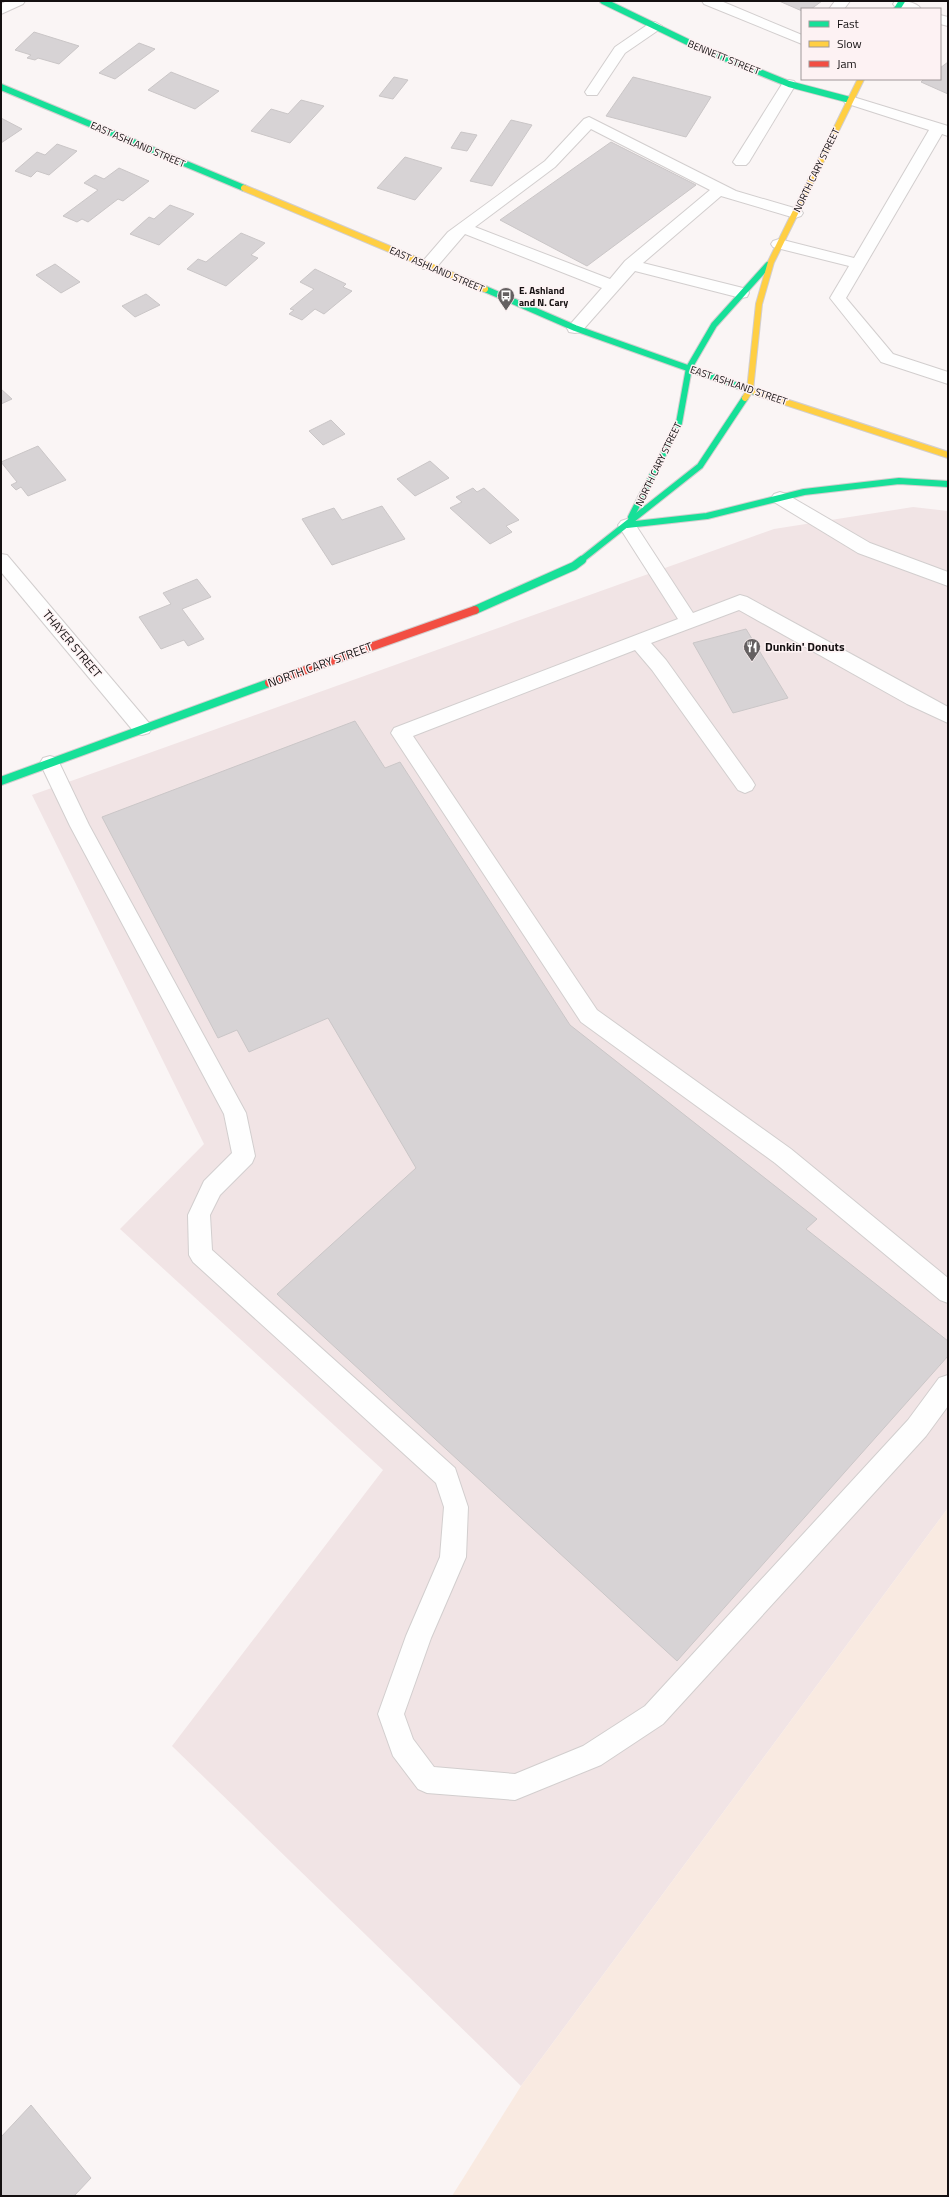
<svg xmlns="http://www.w3.org/2000/svg" width="949" height="2197" font-family="'Titillium Web',sans-serif">
  <rect width="100%" height="100%" fill="#faf5f5"/>
  <polygon fill="#f1e4e5" points="913,507 948,511 948,1508 521,2086 172,1746 383,1470 120,1229 204,1144 32,795 774,529"/>
  <polygon fill="#f9eae1" points="948,1508 948,2196 452,2196 521,2086"/>
  <g fill="#d7d3d5" stroke="#cac6c7">
    <polygon points="779,1 822,1 811,9 802,9 802,11"/>
    <polygon points="34,32 79,46 59,64 38,58 35,60 27,58 31,55 15,50"/>
    <polygon points="139,43 155,49 115,79 99,73"/>
    <polygon points="948,62 948,94 921,82 924,79 940,79 940,68"/>
    <polygon points="171,72 219,91 195,109 148,90"/>
    <polygon points="394,77 408,80 393,99 379,96"/>
    <polygon points="633,77 711,97 686,137 606,116"/>
    <polygon points="301,100 324,106 290,143 251,131 271,109 288,114"/>
    <polygon points="1,118 22,129 1,143"/>
    <polygon points="511,120 532,125 492,186 470,181"/>
    <polygon points="461,132 477,135 467,151 451,148"/>
    <polygon points="611,142 696,185 587,266 500,220"/>
    <polygon points="57,144 77,151 49,175 37,171 31,177 15,171 37,152 45,155"/>
    <polygon points="405,157 442,168 415,200 377,188"/>
    <polygon points="119,168 149,181 123,201 118,199 88,222 82,219 77,222 63,216 98,190 84,183 95,175 104,179"/>
    <polygon points="170,205 194,214 159,245 130,234 149,217 154,219"/>
    <polygon points="241,233 265,243 251,255 258,258 226,286 187,269 198,259 206,262"/>
    <polygon points="55,264 80,282 61,293 36,275"/>
    <polygon points="315,269 346,284 343,287 352,291 324,314 315,309 302,320 289,314 294,310 290,309 314,289 300,282"/>
    <polygon points="146,294 160,305 135,317 122,306"/>
    <polygon points="1,389 12,399 1,404"/>
    <polygon points="331,420 345,434 323,445 309,431"/>
    <polygon points="38,446 66,480 28,496 21,487 16,490 11,485 17,482 1,462"/>
    <polygon points="430,461 449,478 415,496 397,479"/>
    <polygon points="473,488 477,492 484,488 519,520 506,526 512,532 490,544 450,508 462,502 456,497"/>
    <polygon points="382,506 405,539 332,565 302,519 334,508 342,520"/>
    <polygon points="197,579 211,597 182,609 204,639 188,646 184,640 161,649 139,617 171,604 163,593"/>
    <polygon points="746,629 788,698 733,713 693,643"/>
    <polygon points="355,721 385,768 400,762 570,1025 817,1219 806,1229 948,1341 948,1356 677,1661 277,1294 416,1168 328,1018 249,1052 237,1030 218,1038 102,817"/>
    <polygon points="31,2105 91,2178 74,2196 1,2196 1,2137"/>
  </g>
  <g fill="none" stroke-linecap="round" stroke-linejoin="round">
    <defs>
      <g id="lane">
        <polygon points="702,1 721,1 802,35 802,44 704,4"/>
        <polygon points="835,1 850,1 844,9 829,9"/>
        <path d="M895,1C903,1 916,1 921,9C912,9 898,12 893,4Z"/>
        <polygon points="940,15 948,17 948,26 940,24"/>
        <polygon points="655,22 662,26 660,29 625,53 597,95 587,95 585,92 615,47 650,23"/>
        <polygon points="789,80 794,81 796,84 749,162 746,165 736,165 733,162 782,84 784,81"/>
        <polygon points="850,96 948,126 948,136 942,134 846,298 893,354 948,372 948,384 881,362 830,298 849,266 773,247 771,244 773,241 779,239 854,258 929,130 845,103 843,100 845,97"/>
        <path d="M589,117L736,191L801,210L803,213L801,216L795,218L721,196L643,263L747,289L749,293L747,297L741,298L635,271L581,332L575,333L569,332L567,328L602,288L465,234L435,269H423L421,265L423,261L448,232L545,161L584,119ZM591,129L710,190L625,261L610,279L475,227L555,167Z"/>
        <polygon points="780,492 786,494 870,543 948,572 948,586 858,553 774,502 771,498 774,494"/>
        <polygon points="627,519 633,521 693,613 740,595 747,597 948,707 948,723 907,704 739,610 651,643 666,660 752,780 755,785 752,790 745,793 738,790 652,670 635,650 413,736 597,1010 791,1149 948,1278 948,1303 940,1300 775,1163 581,1022 391,733 394,728 678,619 618,525 621,521"/>
        <polygon points="50,756 57,758 89,825 246,1113 255,1156 252,1163 220,1195 210,1215 212,1250 455,1468 468,1507 466,1557 431,1638 404,1714 413,1739 434,1767 515,1774 583,1746 645,1706 908,1420 939,1378 948,1375 948,1406 926,1436 663,1724 601,1765 515,1800 427,1793 418,1789 393,1756 378,1714 406,1636 440,1557 444,1507 436,1483 193,1262 189,1255 188,1215 204,1181 232,1153 224,1114 70,826 40,763 43,758"/>
      </g>
      <g id="street">
        <polygon points="7,1 25,1 23,4 1,14 1,4"/>
        <polygon points="1,554 7,555 149,723 152,728 149,733 142,735 135,733 1,572"/>
      </g>
      <g id="fast-far1">
        <polyline points="603,1 700,48 789,84 850,100"/>
        <polyline points="897,9 902,1"/>
        <polyline points="1,87 244,188"/>
        <polyline points="485,289 575,328 755,392"/>
        <polyline points="631,517 679,423 689,368 714,325 768,265"/>
        <polyline points="627,525 707,516 804,492 899,481 948,484"/>
        <polyline points="580,561 700,466 745,398"/>
      </g>
      <g id="fast">
        <polyline points="475,610 574,566 582,560"/>
        <polyline points="1,781 269,683"/>
      </g>
      <g id="slow">
        <polyline points="244,188 485,289"/>
        <polyline points="755,392 948,455"/>
        <polyline points="745,398 750,390 759,304 771,262 861,79"/>
      </g>
      <polyline id="jam" points="269,683 475,610"/>
    </defs>
    <use href="#lane" stroke="#d2cece" stroke-width="2"/>
    <use href="#street" stroke="#d2cece" stroke-width="2"/>
    <use href="#fast-far1" stroke="#d2cece" stroke-width="8"/>
    <use href="#fast" stroke="#d2cece" stroke-width="10"/>
    <use href="#slow" stroke="#d2cece" stroke-width="8"/>
    <use href="#jam" stroke="#d2cece" stroke-width="10"/>
    <use href="#lane" fill="#fefefe" fill-rule="evenodd"/>
    <use href="#street" fill="#fefefe" fill-rule="evenodd"/>
    <use href="#fast-far1" stroke="#16e098" stroke-width="6"/>
    <use href="#fast" stroke="#16e098" stroke-width="8"/>
    <use href="#slow" stroke="#ffcf43" stroke-width="6"/>
    <use href="#jam" stroke="#f24e42" stroke-width="8"/>
  </g>
  <defs>
    <symbol id="bus-pin" viewBox="-11 -11 22 30"><path d="M0 17L-7.5 6A9.5 9.5 0 1 1 7.5 6Z" fill="#646061" stroke="#fdf2f3"/><path d="M-5-6H5V4H4V6H2V4H-2V6H-4V4H-5ZM-3.5-4V0h7V-4ZM-3.5 1.2v1.5H-2V1.2ZM2 1.2v1.5H3.5V1.2Z" fill="#fff"/></symbol>
    <symbol id="restaurant-pin" viewBox="-11 -11 22 30"><path d="M0 17L-7.5 6A9.5 9.5 0 1 1 7.5 6Z" fill="#646061" stroke="#fdf2f3"/><path d="M-5-6h1v4h1v-4h1v4h1v-4h1v5L-1.5 .5V6h-2V.5L-5-1ZM5-6V6H3V1.5H1.5Q1.5-4 5-6Z" fill="#fff"/></symbol>
  </defs>
  <g fill-rule="evenodd">
    <use href="#bus-pin" x="496" y="286" width="20" height="27"/>
    <use href="#restaurant-pin" x="742" y="637" width="20" height="27"/>
  </g>
  <g text-anchor="middle" stroke-width="3" stroke-linejoin="round" paint-order="stroke">
    <g font-size="10" fill="#141011" stroke="#fdf2f3">
      <text transform="translate(724 57) rotate(22)" y="4">BENNETT STREET</text>
      <text transform="translate(138 144) rotate(23)" y="4">EAST ASHLAND STREET</text>
      <text transform="translate(816 170) rotate(-64)" y="4">NORTH CARY STREET</text>
      <text transform="translate(437 269) rotate(23)" y="4">EAST ASHLAND STREET</text>
      <text transform="translate(739 385) rotate(19)" y="4">EAST ASHLAND STREET</text>
      <text transform="translate(658 464) rotate(-64)" y="4">NORTH CARY STREET</text>
    </g>
    <g font-size="10" font-weight="bold" fill="#141011" stroke="#fdf2f3" text-anchor="start">
      <text x="519" y="294">E. Ashland<tspan x="519" dy="12">and N. Cary</tspan></text>
    </g>
    <g font-size="12" fill="#141011" stroke="#fdf2f3">
      <text transform="translate(72 644) rotate(50)" y="4">THAYER STREET</text>
      <text transform="translate(320 665) rotate(-20)" y="4">NORTH CARY STREET</text>
    </g>
    <g font-size="12" font-weight="bold" fill="#141011" stroke="#fdf2f3" text-anchor="start">
      <text x="765" y="651">Dunkin' Donuts</text>
    </g>
  </g>
  <rect width="949" height="2197" fill="none" stroke="#141011" stroke-width="4"/>
  <rect x="801" y="8" width="140" height="72" fill="#fdf2f3" stroke="#a09899"/>
  <rect x="809" y="21" width="20" height="6" fill="#16e098" stroke="#a09899"/>
  <text x="837" y="28" font-size="12" fill="#141011">Fast</text>
  <rect x="809" y="41" width="20" height="6" fill="#ffcf43" stroke="#a09899"/>
  <text x="837" y="48" font-size="12" fill="#141011">Slow</text>
  <rect x="809" y="61" width="20" height="6" fill="#f24e42" stroke="#a09899"/>
  <text x="837" y="68" font-size="12" fill="#141011">Jam</text>
</svg>
